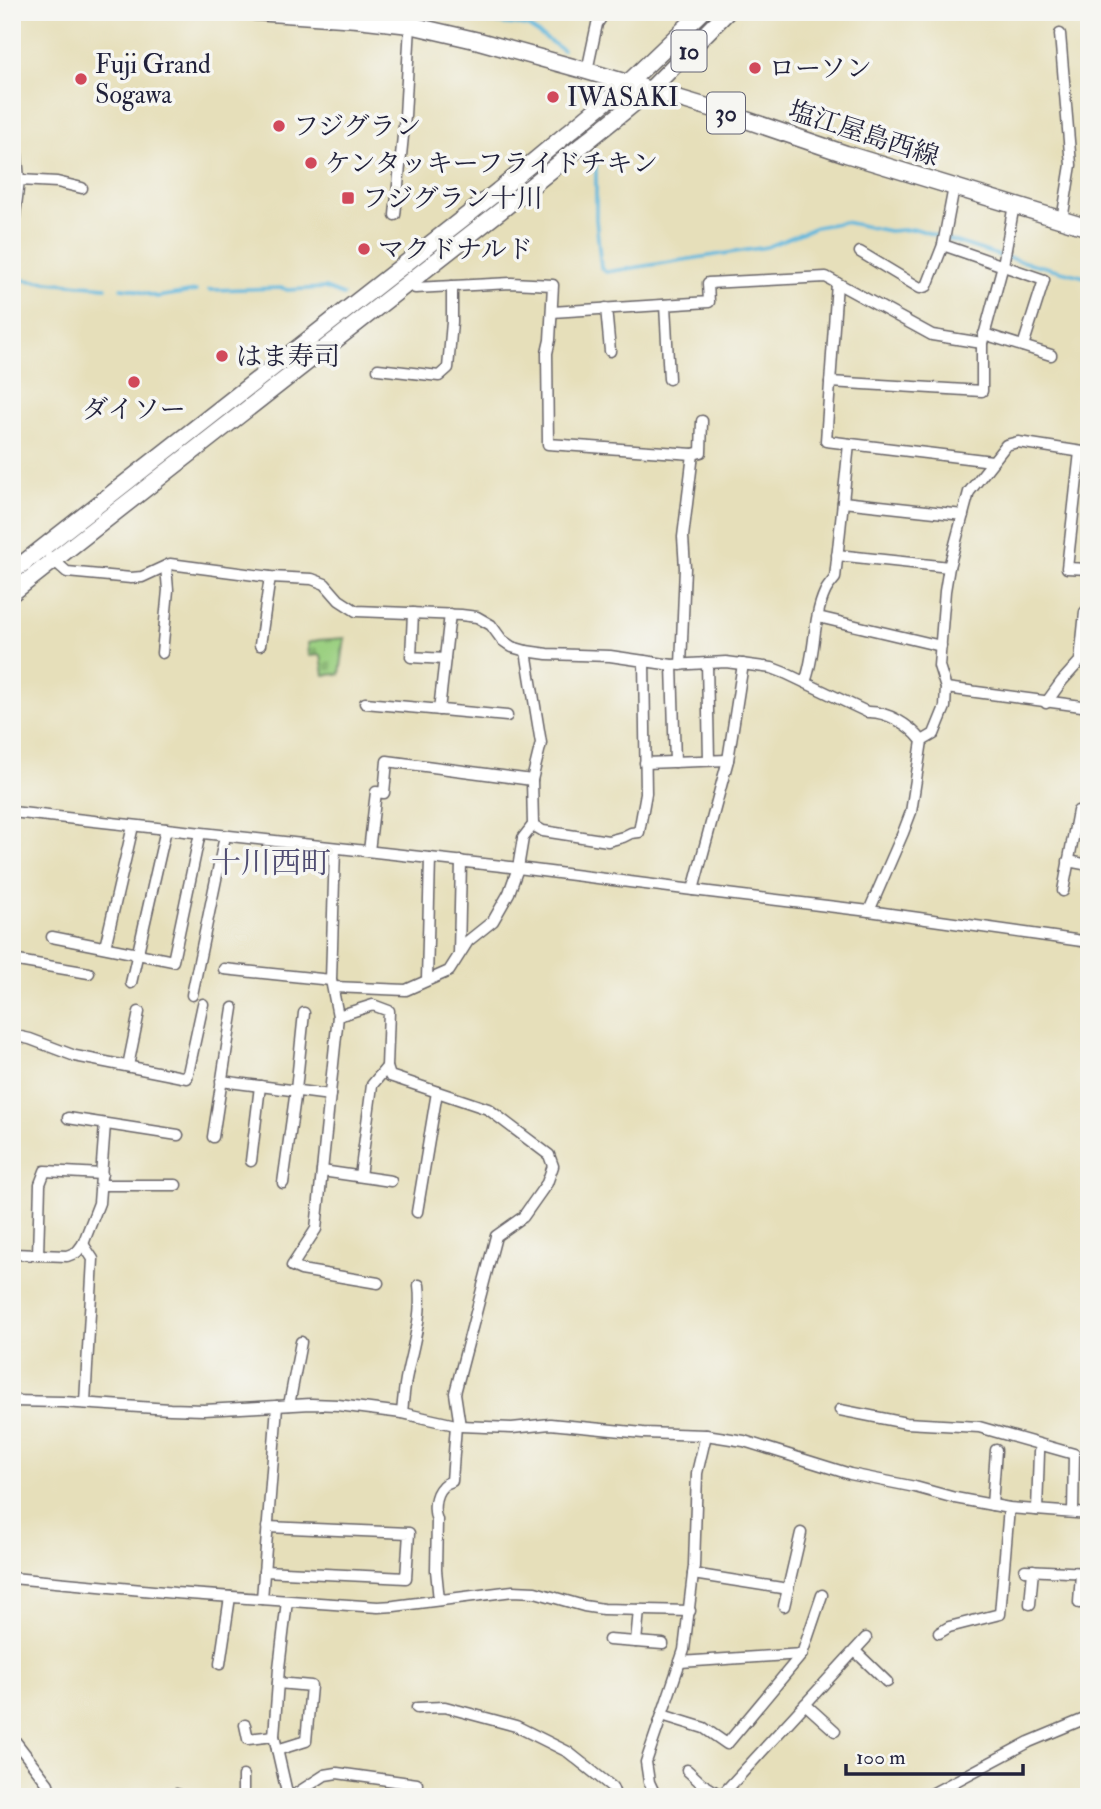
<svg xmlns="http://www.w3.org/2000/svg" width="1101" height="1809" font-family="'IM FELL Double Pica','Noto Serif JP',serif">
  <defs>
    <pattern id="cemetery-stones" width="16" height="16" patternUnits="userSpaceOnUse" patternTransform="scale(1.75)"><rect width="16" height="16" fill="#9bd081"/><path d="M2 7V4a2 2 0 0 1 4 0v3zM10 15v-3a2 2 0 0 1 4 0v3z" fill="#85b270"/></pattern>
  </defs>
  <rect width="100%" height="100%" fill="#f6f6f2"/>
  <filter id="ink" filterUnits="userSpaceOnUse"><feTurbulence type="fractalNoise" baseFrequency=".0143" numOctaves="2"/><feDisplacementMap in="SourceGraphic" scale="14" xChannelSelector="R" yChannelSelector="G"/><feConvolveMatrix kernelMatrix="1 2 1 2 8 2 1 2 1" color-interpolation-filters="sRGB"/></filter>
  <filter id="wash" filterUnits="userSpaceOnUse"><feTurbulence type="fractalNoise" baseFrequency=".00686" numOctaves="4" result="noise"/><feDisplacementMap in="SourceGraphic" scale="28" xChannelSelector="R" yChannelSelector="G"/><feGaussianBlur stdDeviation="1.57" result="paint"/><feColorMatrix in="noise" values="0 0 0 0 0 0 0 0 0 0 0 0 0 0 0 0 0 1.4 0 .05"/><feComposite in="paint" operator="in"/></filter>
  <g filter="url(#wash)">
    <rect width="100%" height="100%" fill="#e6dfba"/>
    <polygon fill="url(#cemetery-stones)" stroke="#5e795e" stroke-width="2" points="345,638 340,674 324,675 321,655 309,656 308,643 318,640"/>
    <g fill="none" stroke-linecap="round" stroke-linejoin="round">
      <g stroke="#60b7dd" stroke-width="3.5">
        <polyline points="394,12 527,26 563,50"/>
        <polyline points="596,152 596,219 601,268 606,272 767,247 816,227 844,222 889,231 916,229 997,255 1089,278"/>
        <polyline points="12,279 106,287"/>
        <polyline points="121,288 131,289 157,297 196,291"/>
        <polyline points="209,290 283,288 287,290 325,288 343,295"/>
      </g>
    </g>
  </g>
  <g filter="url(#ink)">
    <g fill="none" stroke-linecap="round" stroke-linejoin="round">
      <defs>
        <g id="minor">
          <polyline points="1060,34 1071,165 1062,220"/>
          <polyline points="587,71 597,24 605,12"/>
          <polyline points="12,145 16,146 19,180 12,241"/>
          <polyline points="19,180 57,182 82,188"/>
          <polyline points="395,215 405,116 410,25"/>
          <polyline points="943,245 954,187"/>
          <polyline points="860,252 920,288 927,286 943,245 1044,280 1023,346"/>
          <polyline points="410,281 415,288 511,283 553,285 550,340 547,353 548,444 693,454 701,452 702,421"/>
          <polyline points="837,283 826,441 992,461"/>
          <polyline points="665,305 669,379"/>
          <polyline points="606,308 610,351"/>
          <polyline points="552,312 709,302 708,283 826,277 932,335 982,343"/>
          <polyline points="984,334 1051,355"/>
          <polyline points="378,369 439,376 448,368 452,322 452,286"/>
          <polyline points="830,382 982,391 982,343 1003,265 1014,205"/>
          <polyline points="1080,452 1067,568 1089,569"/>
          <polyline points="843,502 963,515"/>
          <polyline points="837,555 949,567"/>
          <path d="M50,557L67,572L131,578L142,577L170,564L270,577L312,579L325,584L339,600L356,611L461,615L477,617L491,625L502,640L512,647L526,651L547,654L610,656L672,665L726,662L772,668L785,673L867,712C887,711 910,725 922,741L911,812L903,833L869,911"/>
          <polyline points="413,613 411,657 445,659"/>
          <polyline points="818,617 941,646"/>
          <polyline points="260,645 270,577"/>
          <polyline points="162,653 168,590 166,566"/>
          <polyline points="707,663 709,760"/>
          <polyline points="672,665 675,762"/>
          <polyline points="681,665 685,568 683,537 693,454"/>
          <path d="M805,682C816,654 812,620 825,592C827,587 832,582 835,578L849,444"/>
          <polyline points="946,688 1089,707"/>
          <polyline points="365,703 507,716"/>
          <polyline points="1046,703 1062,681 1080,661 1085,612"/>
          <polyline points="439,710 450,614"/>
          <polyline points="922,741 934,734 945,707 946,688 939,666 945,591 949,567 969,492 1006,445 1018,442 1089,453"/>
          <polyline points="645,763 728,760"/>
          <polyline points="12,812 502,866 693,890 869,911 1089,942"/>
          <polyline points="533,825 543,831 608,841 623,837 631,833 639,832 646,793 644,661"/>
          <polyline points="335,848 331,980 338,1016 316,1229 292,1266 301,1270 378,1283"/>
          <polyline points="369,851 376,792 384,793 387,761 532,780"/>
          <polyline points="1068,861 1089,865"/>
          <polyline points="693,890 728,760 743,664"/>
          <polyline points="1063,891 1078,811"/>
          <polyline points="52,937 173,961 200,833"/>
          <polyline points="105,947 133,826"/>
          <polyline points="459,954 461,861"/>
          <polyline points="12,960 89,973"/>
          <polyline points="224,969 331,980"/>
          <polyline points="427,980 430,858"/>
          <polyline points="131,983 166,829"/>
          <polyline points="333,987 406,990 449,971 468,941 493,921 509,893 518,868 523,838 533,825 532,780 541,743 526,651"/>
          <polyline points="192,995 225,836"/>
          <polyline points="338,1016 373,1005 389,1011 387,1067 390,1076 488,1109 549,1155 553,1166 547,1183 523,1217 496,1236 455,1393 460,1426"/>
          <polyline points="12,1035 30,1039 75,1056 187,1078 203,1004"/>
          <polyline points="128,1066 139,1012"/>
          <polyline points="221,1081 330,1095"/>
          <polyline points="68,1118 178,1135"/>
          <polyline points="213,1137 233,1008"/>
          <polyline points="251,1161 260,1086"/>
          <polyline points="322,1171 391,1181"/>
          <polyline points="360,1176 372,1085 387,1067"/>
          <polyline points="283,1183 296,1090 304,1013"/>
          <polyline points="101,1185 176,1185"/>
          <polyline points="417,1212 437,1092"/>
          <polyline points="83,1244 93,1259 85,1403"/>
          <polyline points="12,1254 67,1256 77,1252 83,1244 99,1203 105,1124"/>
          <polyline points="38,1255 40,1184 45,1171 102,1174"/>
          <polyline points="12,1401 63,1402 170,1409 204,1410 311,1404 338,1405 402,1413 460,1426 512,1428 550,1424 643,1433 706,1435 744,1441 850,1474 915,1487 955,1498 1009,1508 1089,1514"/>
          <polyline points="289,1405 301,1342"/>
          <polyline points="840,1410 906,1423 979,1427 1074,1454 1073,1512"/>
          <path d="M402,1413C403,1402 404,1390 406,1379C412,1348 423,1317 419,1285"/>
          <polyline points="992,1505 996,1450"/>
          <polyline points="1037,1510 1039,1452"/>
          <polyline points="1025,1570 1089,1573"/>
          <polyline points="264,1571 406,1578 409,1533 267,1527"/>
          <polyline points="693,1574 788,1589"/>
          <polyline points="12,1578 175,1593 378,1607 394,1606 513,1591 535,1592 584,1606 603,1609 690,1611"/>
          <polyline points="262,1599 277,1406"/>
          <path d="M439,1600L436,1570L437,1520C433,1511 434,1495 442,1487C444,1484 448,1483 452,1481L456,1425"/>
          <polyline points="287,1601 279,1668 274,1736 288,1797"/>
          <polyline points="1079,1603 1081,1573"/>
          <polyline points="1030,1604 1033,1570"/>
          <polyline points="784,1606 801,1533"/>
          <polyline points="939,1633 949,1627 1000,1614 1009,1508"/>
          <polyline points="609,1640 663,1644"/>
          <polyline points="636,1642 639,1610"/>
          <polyline points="855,1651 887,1682"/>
          <polyline points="680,1662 802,1654 822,1595"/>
          <polyline points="220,1664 230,1597"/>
          <polyline points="805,1704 835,1731"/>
          <polyline points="417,1708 445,1707 516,1726 568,1752 612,1787 616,1797"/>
          <polyline points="662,1715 704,1728 727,1744 802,1654"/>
          <polyline points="245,1725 248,1739 274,1736"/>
          <polyline points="12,1737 48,1784 51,1797"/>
          <polyline points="277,1750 306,1741 311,1686 278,1683"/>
          <polyline points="687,1770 701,1783 722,1796"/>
          <polyline points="163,1797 176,1794 186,1797"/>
          <polyline points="241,1797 243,1794 243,1776"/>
          <polyline points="291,1797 325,1775 337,1773 417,1784 414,1797"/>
          <polyline points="656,1797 649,1782 646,1762 684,1650 694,1566 697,1473 706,1435"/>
          <polyline points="720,1797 866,1638"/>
          <polyline points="926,1797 1029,1742 1089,1717"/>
        </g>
        <g id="primary">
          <polyline points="255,12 357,19 410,25 479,41 587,71 714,109 846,154 1089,228"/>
          <polyline points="12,572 498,191 628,83 702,12"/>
          <polyline points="12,593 504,208 622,113 650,90 727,12"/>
        </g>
      </defs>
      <use href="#minor" stroke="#676467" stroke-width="13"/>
      <use href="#primary" stroke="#676467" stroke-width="19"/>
      <use href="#minor" stroke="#fff" stroke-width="10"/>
      <use href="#primary" stroke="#fff" stroke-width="16"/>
    </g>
  </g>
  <g fill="#d1495b" stroke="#f6f6f2" stroke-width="2.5">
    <circle cx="755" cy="68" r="7"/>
    <circle cx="81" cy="79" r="7"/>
    <circle cx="553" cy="97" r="7"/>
    <circle cx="279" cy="126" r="7"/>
    <circle cx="311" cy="163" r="7"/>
    <rect x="341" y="191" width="14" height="14" rx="3.5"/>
    <circle cx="364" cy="249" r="7"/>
    <circle cx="222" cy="356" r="7"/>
    <circle cx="134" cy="382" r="7"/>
  </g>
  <g text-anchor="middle" stroke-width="7" stroke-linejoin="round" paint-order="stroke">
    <g fill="#f6f6f2" stroke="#626272" stroke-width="2">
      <rect x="671.5" y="30.5" width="35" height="41" rx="5"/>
      <rect x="707" y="92.5" width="38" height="41" rx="5"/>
    </g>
    <g font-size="24" font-weight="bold" fill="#22223b">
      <text x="689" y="59">10</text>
      <text x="726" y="121">30</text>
    </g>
    <g font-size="26" fill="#22223b" stroke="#f6f6f2" text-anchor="start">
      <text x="95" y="73">Fuji Grand<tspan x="95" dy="30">Sogawa</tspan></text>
      <text x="769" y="77">ローソン</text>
      <text x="567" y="106">IWASAKI</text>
      <text x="293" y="135">フジグラン</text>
      <text x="325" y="172">ケンタッキーフライドチキン</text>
      <text x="362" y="207">フジグラン十川</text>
      <text x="378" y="258">マクドナルド</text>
      <text x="236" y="365">はま寿司</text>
      <text x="134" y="418" text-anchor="middle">ダイソー</text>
    </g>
    <g font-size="26" fill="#22223b" stroke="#f6f6f2">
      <text transform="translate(864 133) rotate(18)" y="9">塩江屋島西線</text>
    </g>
    <g font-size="30" fill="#504d72" stroke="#f6f6f2">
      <text x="271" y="873">十川西町</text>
    </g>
  </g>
  <rect width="1101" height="1809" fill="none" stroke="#f6f6f2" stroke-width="42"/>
  <path d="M846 1764v10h177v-10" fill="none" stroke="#22223b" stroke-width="3.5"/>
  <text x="856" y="1764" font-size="21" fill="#22223b" stroke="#f6f6f2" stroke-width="5" paint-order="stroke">100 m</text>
</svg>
